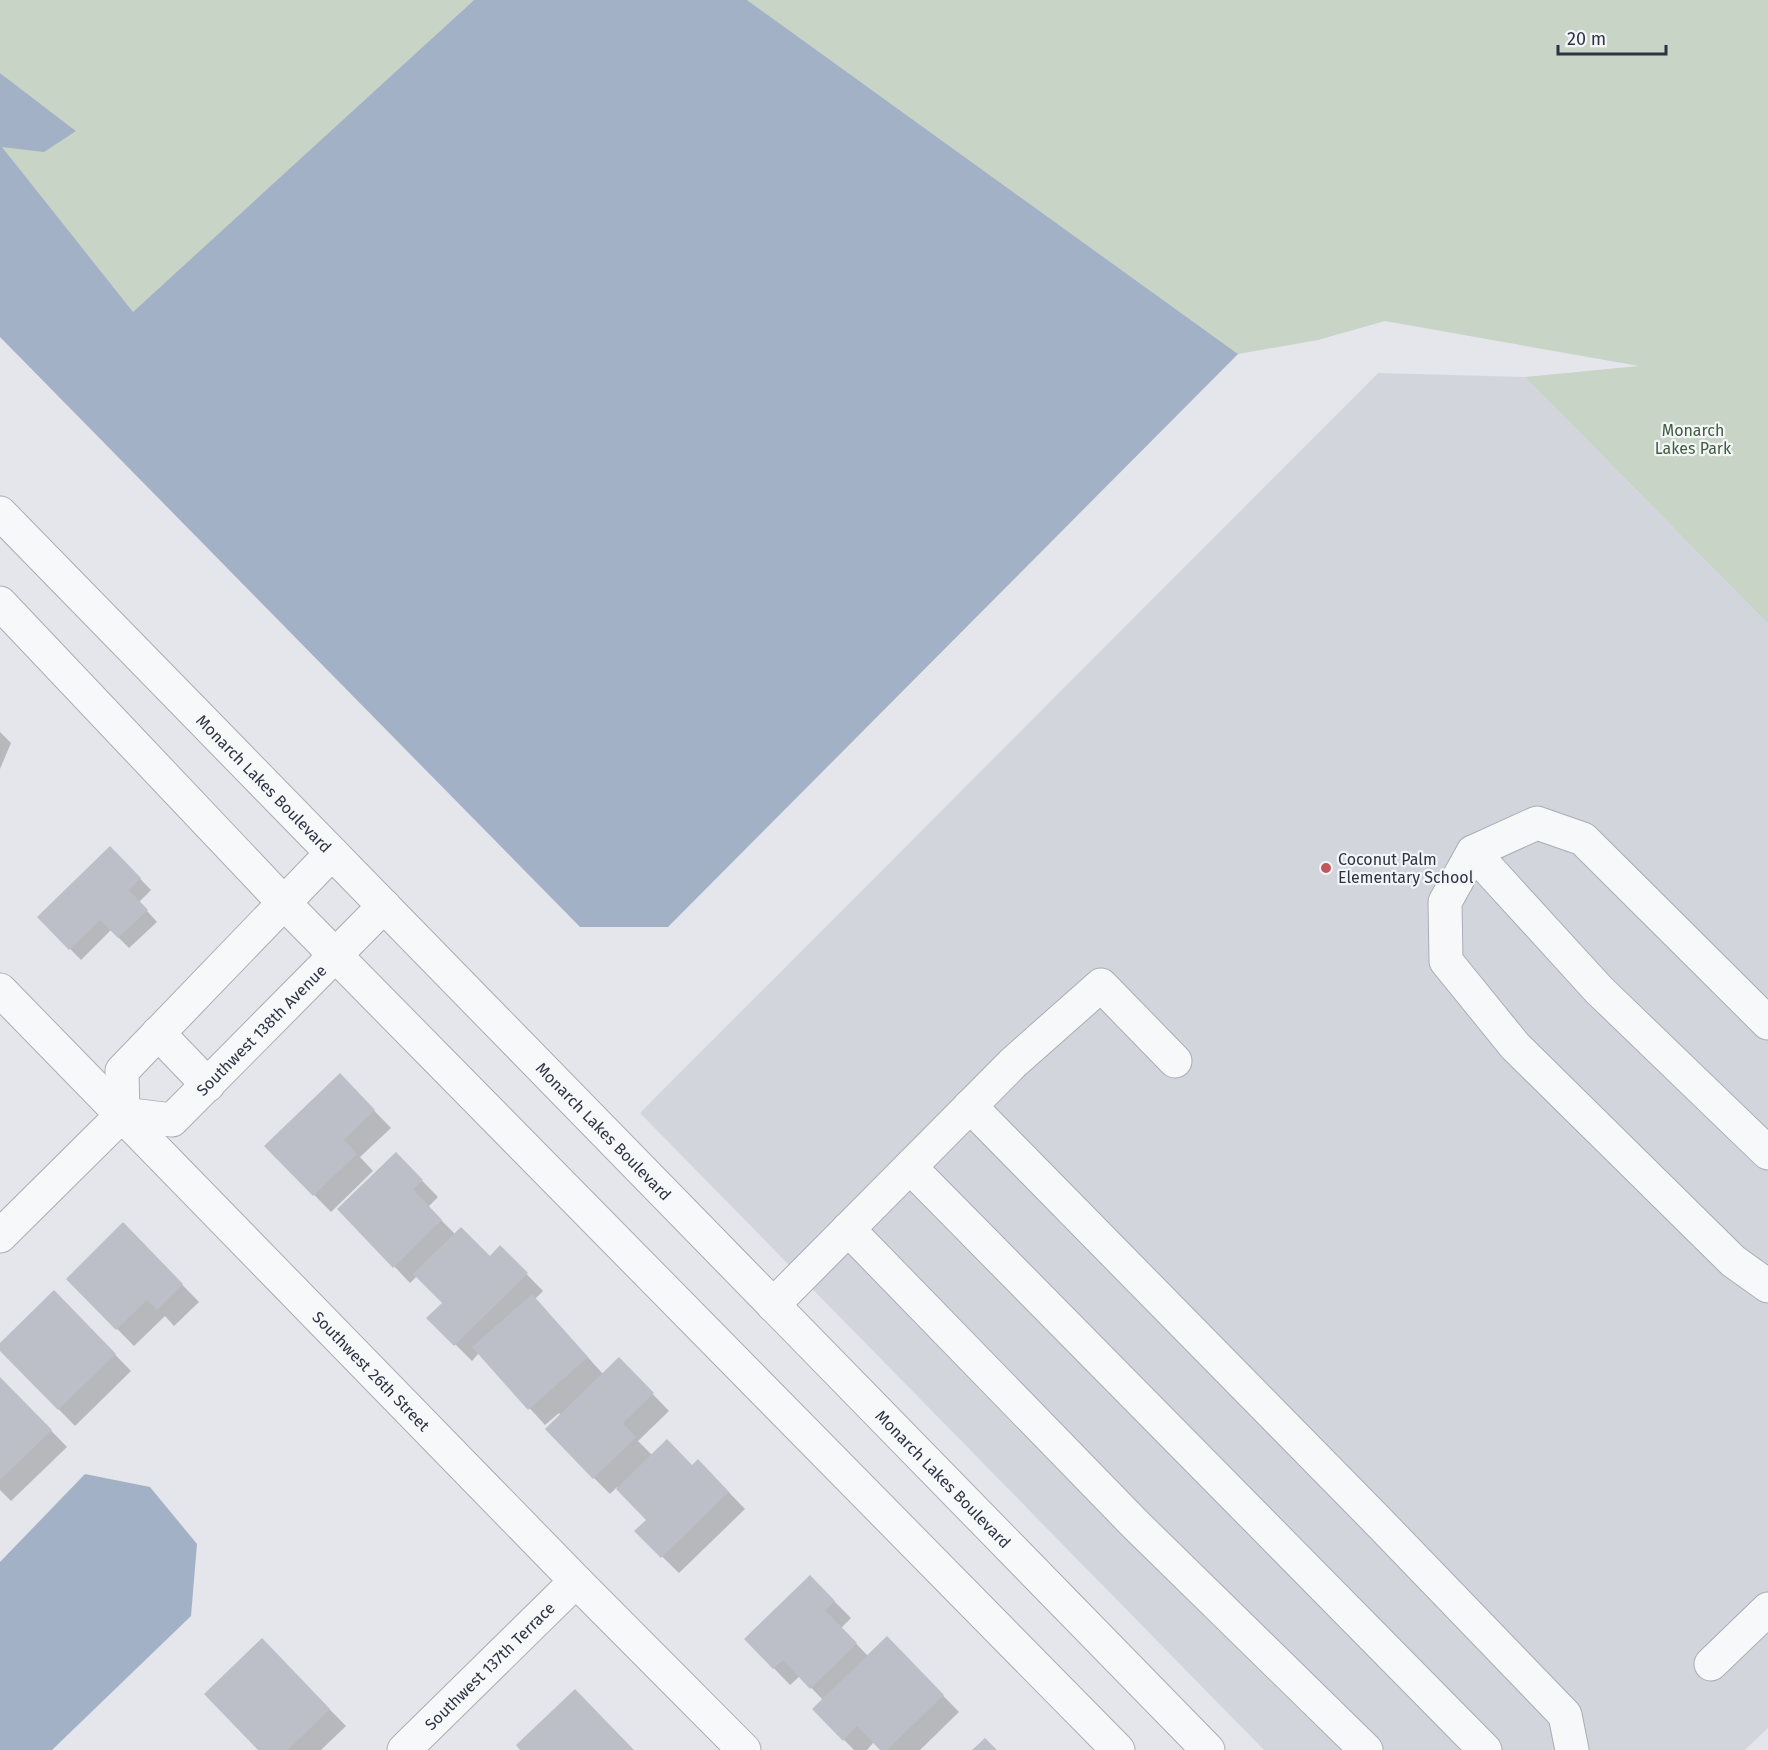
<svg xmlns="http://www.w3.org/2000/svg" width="1768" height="1750" font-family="'Fira Sans',sans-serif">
  <rect width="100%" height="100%" fill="#e5e6eb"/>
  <polygon fill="#d3d5dd" points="1378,373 1525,377 1768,624 1768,1728 1745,1750 1264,1750 640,1113"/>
  <g fill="#c8d4c6">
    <polygon points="0,0 474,0 133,313 1,146 76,131 0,73"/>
    <polygon points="747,0 1768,0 1768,624 1525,377 1639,366 1385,321 1318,340 1238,354"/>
  </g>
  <g fill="#a3b1c7">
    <polygon points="474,0 747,0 1238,354 668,927 580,927 0,337 0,73 76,131 44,152 2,147 133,312"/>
    <polygon points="85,1474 150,1487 197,1544 191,1616 52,1750 0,1750 0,1562"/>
  </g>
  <g fill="#0003">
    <polygon points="0,732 11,743 0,769"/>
    <polygon points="110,848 151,890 139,902 157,922 129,948 111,930 81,960 39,917"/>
    <polygon points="356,1092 391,1128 360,1157 373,1171 331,1212 266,1146"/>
    <polygon points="396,1154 438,1197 428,1207 455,1234 490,1258 500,1247 543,1291 535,1299 603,1374 619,1359 669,1411 638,1441 652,1455 692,1466 715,1478 745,1509 679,1573 636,1531 648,1520 617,1487 610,1494 594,1478 559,1413 545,1425 479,1353 472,1361 429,1318 444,1303 417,1276 410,1283 394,1266"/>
    <polygon points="123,1224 199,1302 174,1326 165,1316 134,1346 68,1279"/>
    <polygon points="54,1292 131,1371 75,1426 0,1349 0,1345"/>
    <polygon points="0,1378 67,1447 11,1501 0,1490"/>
    <polygon points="810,1577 851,1618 841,1628 868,1656 887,1638 959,1712 920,1750 882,1750 874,1742 867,1750 854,1750 814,1709 823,1700 800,1676 790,1685 746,1639"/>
    <polygon points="278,1657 346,1726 321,1750 260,1750"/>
  </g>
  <g fill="#bcbfc7">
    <polygon points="110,846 141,878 129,890 148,910 118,938 100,920 69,950 37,917"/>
    <polygon points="340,1073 375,1110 344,1140 357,1154 313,1196 264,1146"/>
    <polygon points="396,1152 423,1180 413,1189 442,1220 393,1268 337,1209"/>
    <polygon points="123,1222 183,1284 157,1310 147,1300 116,1330 66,1279"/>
    <polygon points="461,1227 490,1256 500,1245 528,1273 454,1346 426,1318 442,1303 413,1274"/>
    <polygon points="54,1290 116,1354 58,1410 0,1351 0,1343"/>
    <polygon points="532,1294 588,1357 528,1410 472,1347"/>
    <polygon points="619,1357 654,1393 623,1423 636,1437 593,1479 545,1429"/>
    <polygon points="0,1377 52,1430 0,1480"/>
    <polygon points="667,1439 692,1465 698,1459 729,1492 661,1558 634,1531 646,1520 616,1489"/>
    <polygon points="810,1575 835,1601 825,1610 857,1643 810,1689 783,1660 773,1669 744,1639"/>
    <polygon points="887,1636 944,1695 887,1750 880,1750 857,1726 843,1741 812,1709"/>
    <polygon points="262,1638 330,1709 288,1750 258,1750 204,1694"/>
    <polygon points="575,1689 634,1750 520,1750 516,1745"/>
    <polygon points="985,1738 997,1750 972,1750"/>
  </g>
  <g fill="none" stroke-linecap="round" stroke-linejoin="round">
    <defs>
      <g id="minor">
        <path id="s1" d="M0,513L1208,1750"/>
        <polyline points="0,603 285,904 1118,1750"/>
        <polyline points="1473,852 1599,990 1768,1153"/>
        <path id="s2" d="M0,990L576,1581L744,1750"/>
        <polyline points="1768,1023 1583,839 1537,823 1473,852 1445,902 1446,961 1515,1046 1733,1261 1768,1286"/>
        <polyline points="158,1033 208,1085"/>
        <polyline points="970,1106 1374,1517 1565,1715 1572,1750"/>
        <path id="s3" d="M123,1114L172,1120L384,906"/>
        <polyline points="910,1167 1485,1750"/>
        <polyline points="848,1229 1136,1525 1366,1750"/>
        <polyline points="0,1236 123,1114 122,1071 332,853"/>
        <polyline points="773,1305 1013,1063 1101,985 1175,1061"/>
        <polyline points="1711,1664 1768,1609"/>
        <path id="s4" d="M404,1750L576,1581"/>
      </g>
    </defs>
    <use href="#minor" stroke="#aaadb5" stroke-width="35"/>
    <use href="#minor" stroke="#f7f8fa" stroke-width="33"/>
  </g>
  <circle fill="#c3565a" stroke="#f4f5f8" stroke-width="2" cx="1326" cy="868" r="6"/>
  <g text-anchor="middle" stroke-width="4.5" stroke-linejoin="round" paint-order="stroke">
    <g font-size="16" fill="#3e5d3c" stroke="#f4f5f8">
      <text x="1693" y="436">Monarch<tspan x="1693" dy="18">Lakes Park</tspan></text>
    </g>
    <g font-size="16" fill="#2d3342" stroke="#f4f5f8">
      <text dy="6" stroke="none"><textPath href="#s1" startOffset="378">Monarch Lakes Boulevard</textPath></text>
      <text dy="6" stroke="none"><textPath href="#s3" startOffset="176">Southwest 138th Avenue</textPath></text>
      <text dy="6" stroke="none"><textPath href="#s1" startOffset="864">Monarch Lakes Boulevard</textPath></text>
      <text dy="6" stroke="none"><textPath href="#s2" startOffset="532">Southwest 26th Street</textPath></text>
      <text dy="6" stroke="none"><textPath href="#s1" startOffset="1350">Monarch Lakes Boulevard</textPath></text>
      <text dy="6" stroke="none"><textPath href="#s4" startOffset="120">Southwest 137th Terrace</textPath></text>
    </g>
    <g font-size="16" fill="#2d3342" stroke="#f4f5f8" text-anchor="start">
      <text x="1338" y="865">Coconut Palm<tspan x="1338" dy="18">Elementary School</tspan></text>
    </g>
  </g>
  <path d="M1558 45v9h108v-9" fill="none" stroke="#2d3342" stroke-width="3"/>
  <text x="1567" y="45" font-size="18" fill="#2d3342" stroke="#f4f5f8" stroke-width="4.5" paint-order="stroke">20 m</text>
</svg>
